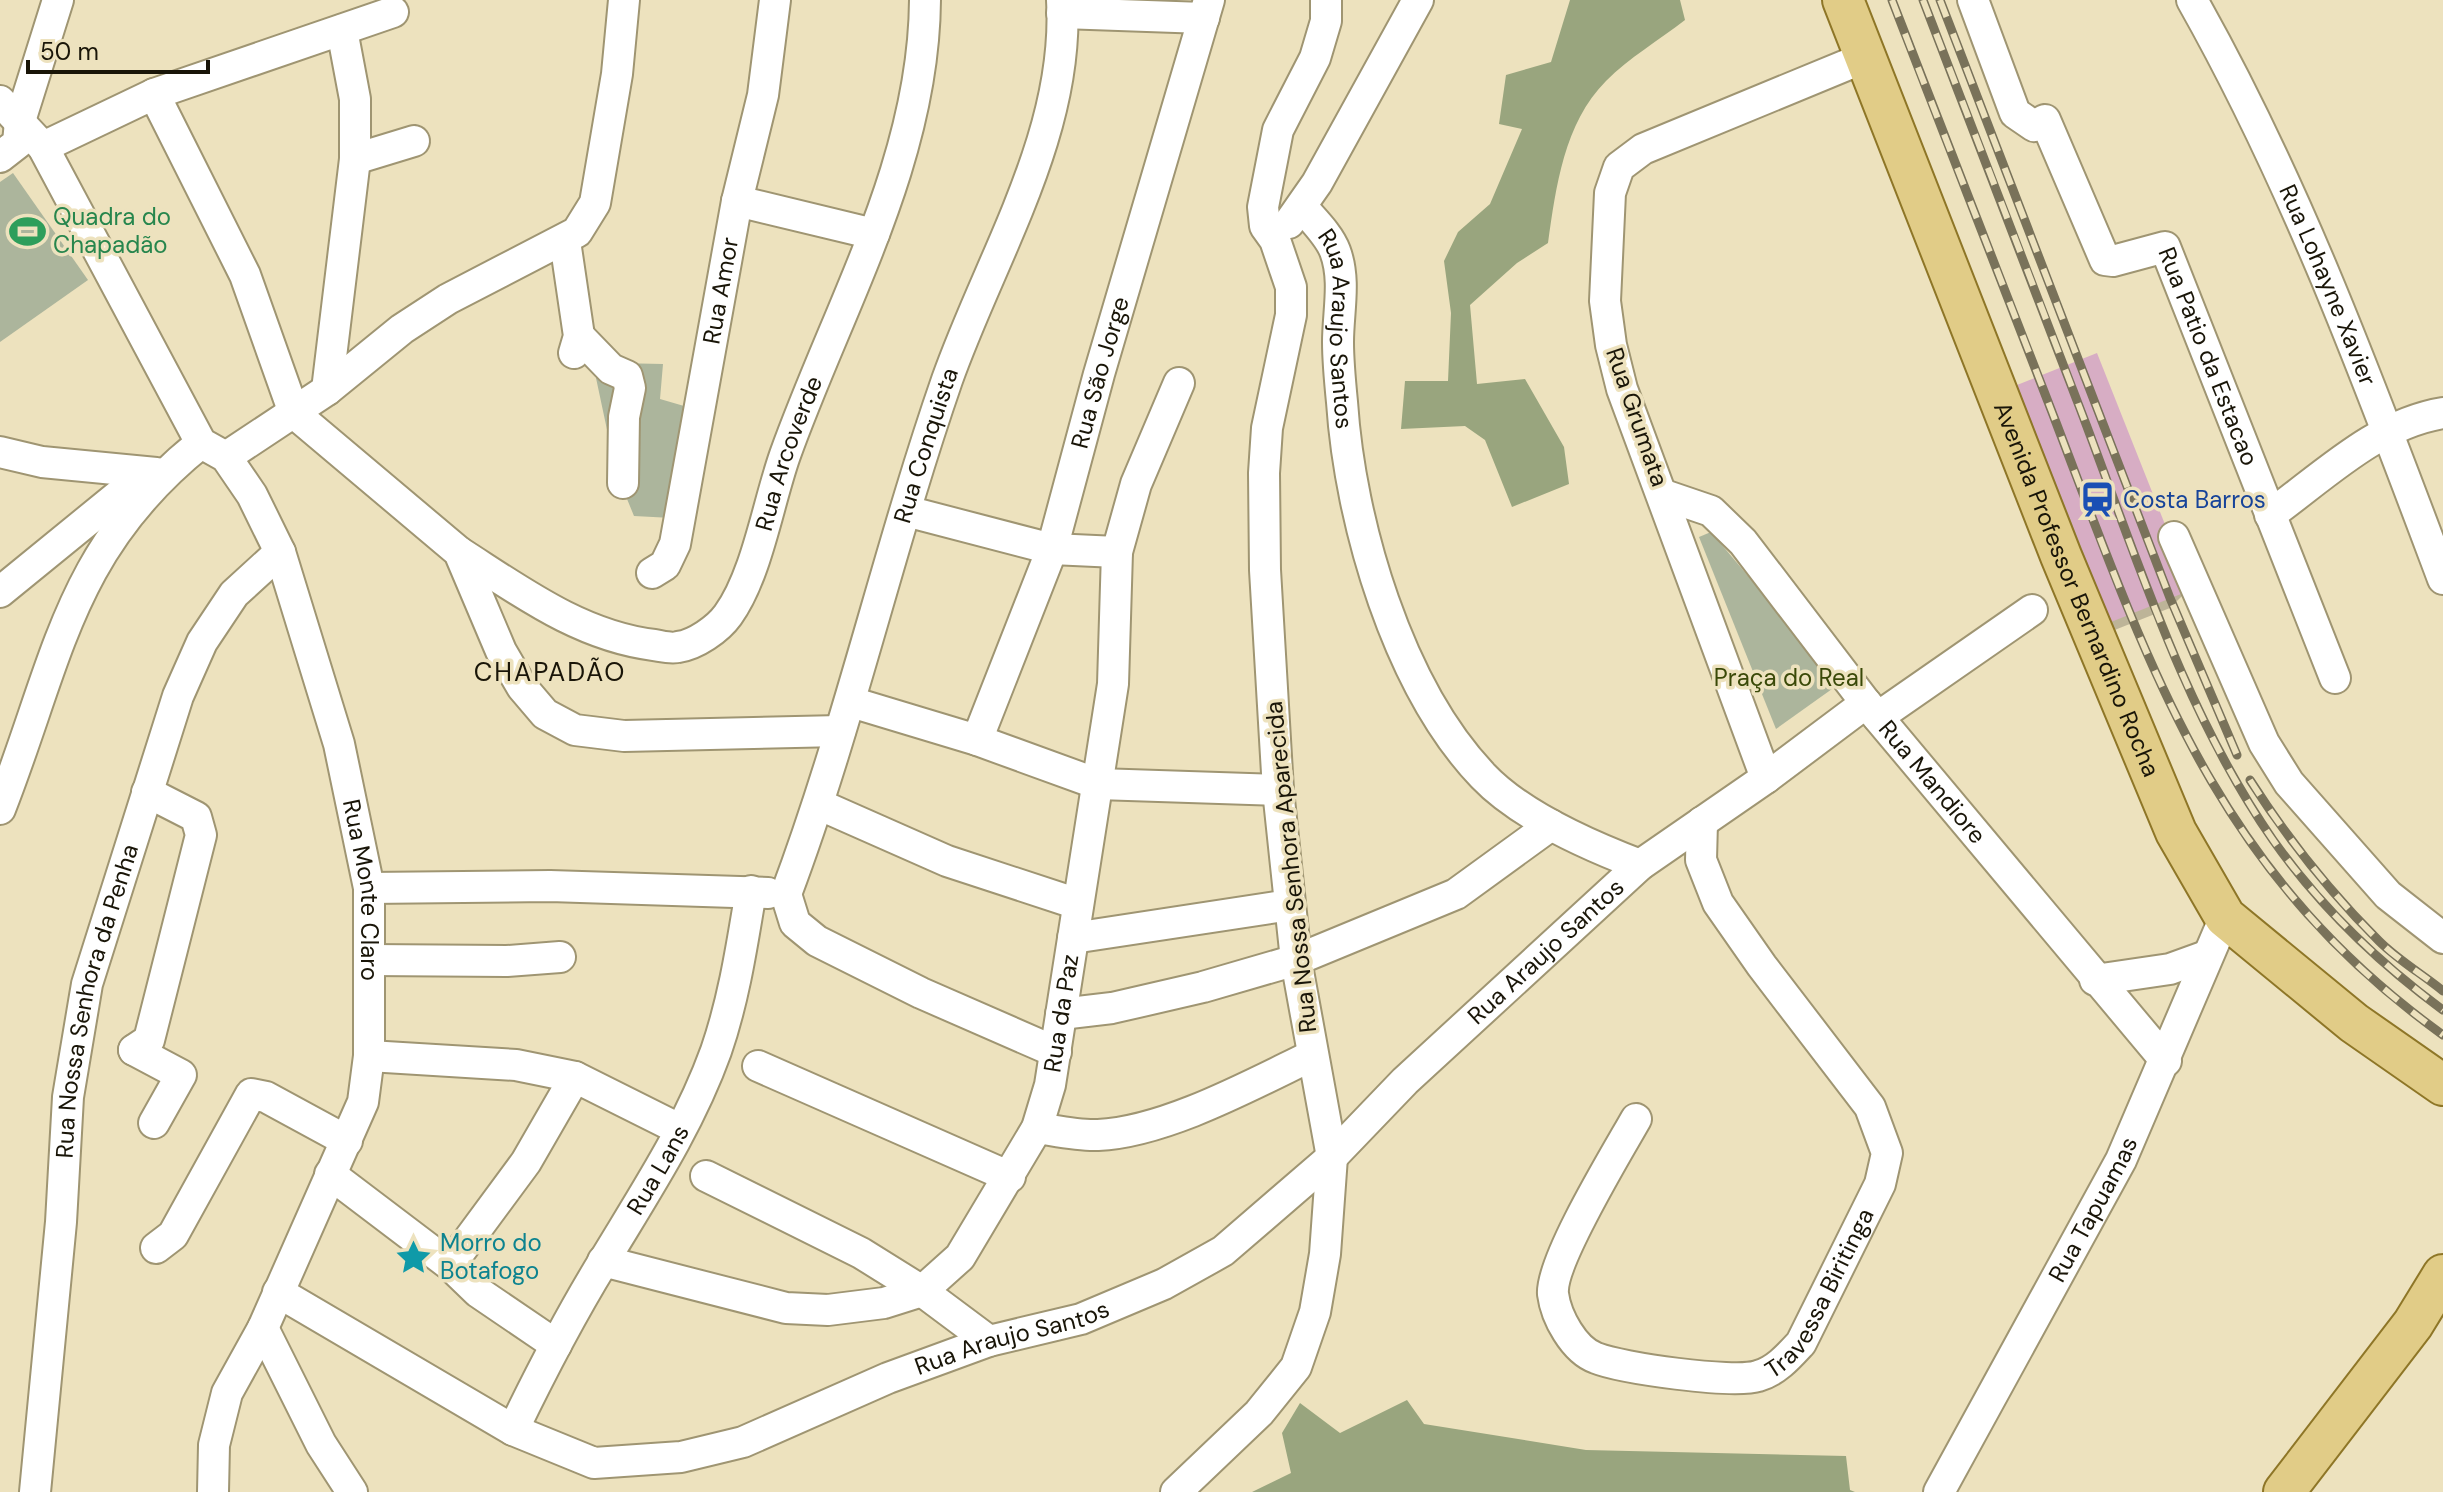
<svg xmlns="http://www.w3.org/2000/svg" width="2443" height="1492" font-family="'DM Sans',sans-serif">
  <rect width="100%" height="100%" fill="#ede2be"/>
  <g fill="#acb59c">
    <polygon points="13,173 88,280 0,342 0,182"/>
    <polygon points="616,363 663,364 660,399 684,406 672,518 634,516 616,472 596,378 598,367"/>
    <polygon points="1711,532 1839,684 1776,729 1699,537"/>
  </g>
  <g fill="#99a57e">
    <path d="M1570,0H1680L1685,20C1659,40 1629,58 1606,81C1564,123 1556,187 1548,243L1517,263L1470,305L1477,384L1525,379L1564,447L1569,484L1512,507L1485,440L1465,426L1401,429L1405,381H1448L1451,313L1444,261L1458,232L1490,204L1522,129L1499,124L1506,75L1551,62Z"/>
    <polygon points="1407,1400 1424,1424 1586,1450 1846,1456 1850,1490 1855,1492 1252,1492 1291,1473 1282,1433 1300,1403 1340,1433"/>
  </g>
  <polygon fill="#0003" points="2018,387 2189,589 2170,608 2092,639 2000,406"/>
  <polygon fill="#d7adc4" points="2097,353 2191,590 2111,622 2017,385"/>
  <g fill="none" stroke-linecap="round" stroke-linejoin="round">
    <defs>
      <g id="minor">
        <path id="s1" d="M1973,0L2015,113L2034,126L2045,120L2105,260L2113,261L2165,247L2335,678"/>
        <path id="s2" d="M2192,0C2296,184 2369,382 2443,579"/>
        <polyline points="1062,13 1204,18"/>
        <polyline points="154,94 245,275 294,413 459,552 501,651 522,687 545,714 575,730 624,736 840,731"/>
        <path id="s3" d="M0,101L43,147L201,443L226,457L252,495L280,552L339,744L369,888V1056L363,1102L263,1328L227,1393L214,1445L213,1492"/>
        <polyline points="43,147 154,94 393,12"/>
        <polyline points="0,157 18,143 20,121 58,0"/>
        <polyline points="355,159 414,141"/>
        <polyline points="737,201 874,234"/>
        <path id="s4" d="M1303,208C1314,221 1329,235 1335,251C1346,280 1338,312 1338,342C1338,362 1340,382 1342,402C1350,523 1398,687 1483,776C1520,815 1590,846 1640,865"/>
        <polyline points="1289,223 1317,183 1418,0"/>
        <polyline points="565,241 579,336 574,353"/>
        <polyline points="579,336 611,369 627,376 630,388 624,417 623,483"/>
        <polyline points="327,390 355,159 355,99 342,30"/>
        <polyline points="0,452 42,462 156,473"/>
        <polyline points="226,457 327,390 402,329 448,299 577,232 595,203 617,74 624,0"/>
        <path id="s5" d="M1664,495L1711,511L1743,542L1866,703L2166,1061"/>
        <polyline points="906,511 1052,549 1117,552"/>
        <path d="M2270,515C2324,476 2376,424 2443,413"/>
        <polyline points="2174,537 2264,743 2289,783 2388,895 2443,938"/>
        <path id="s6" d="M459,552C520,591 580,636 654,645C661,646 671,649 678,647C695,645 718,629 728,615C757,575 768,503 785,455C838,307 924,162 925,0"/>
        <path id="s7" d="M652,573L665,565L675,544L737,201L763,95L775,0"/>
        <polyline points="0,592 141,477"/>
        <polyline points="851,702 977,740 1098,784 1278,790"/>
        <polyline points="1878,717 2032,610"/>
        <path id="s8" d="M977,740L1052,549L1099,374L1209,0"/>
        <polyline points="1766,778 1622,389 1611,345 1605,301 1610,193 1619,167 1643,149 1866,57"/>
        <polyline points="818,804 947,861 1078,904"/>
        <path d="M0,809C58,661 68,549 201,443"/>
        <polyline points="369,888 550,886 768,893"/>
        <path id="s9" d="M786,894C849,726 888,550 947,380C990,258 1070,134 1062,0"/>
        <polyline points="786,894 795,923 817,941 921,993 1056,1052"/>
        <polyline points="1073,938 1290,905"/>
        <polyline points="370,960 507,961 560,957"/>
        <polyline points="2095,980 2170,969 2206,956"/>
        <polyline points="1061,1014 1112,1008 1203,987 1296,960 1456,894 1551,825"/>
        <polyline points="134,1050 149,1040 201,835 196,817 147,792"/>
        <polyline points="134,1050 181,1075 154,1123"/>
        <polyline points="369,1056 516,1065 575,1077 679,1129"/>
        <polyline points="758,1066 1010,1177"/>
        <path id="s10" d="M1636,1119C1618,1151 1550,1262 1553,1294C1556,1317 1574,1350 1596,1358C1621,1368 1733,1384 1758,1376C1776,1371 1789,1356 1801,1343L1880,1184L1887,1153L1870,1107L1762,966L1718,903L1701,860L1702,822"/>
        <path d="M1037,1128C1057,1131 1079,1136 1098,1135C1165,1132 1251,1085 1311,1056"/>
        <polyline points="330,1174 450,1265 478,1292 556,1345"/>
        <polyline points="706,1176 861,1253 922,1291 989,1341"/>
        <polyline points="156,1248 173,1235 251,1094 266,1097 347,1141"/>
        <path id="s11" d="M603,1261L786,1308L828,1310L884,1303L922,1291L960,1257L1037,1128L1050,1085L1113,684L1117,552L1136,484L1179,383"/>
        <polyline points="450,1265 526,1162 575,1077"/>
        <path id="s12" d="M278,1292L513,1430L594,1463L681,1457L743,1442L888,1378L989,1341L1081,1319L1164,1284L1223,1251L1332,1157L1405,1081L1640,865L1766,778L1866,703"/>
        <polyline points="263,1328 321,1444 352,1492"/>
        <path id="s13" d="M513,1430C541,1372 571,1314 605,1259C646,1191 689,1126 716,1051C734,999 742,945 751,891"/>
        <path id="s14" d="M35,1492L61,1222L68,1097L87,984L178,696L202,642L234,594L280,552"/>
        <polyline points="1176,1492 1259,1413 1296,1367 1315,1312 1325,1254 1332,1157 1296,960 1278,790 1265,570 1264,473 1267,428 1291,315 1291,287 1275,240 1265,226 1263,207 1278,130 1315,58 1326,21 1326,0"/>
        <path id="s15" d="M1939,1492L2121,1160L2225,917"/>
      </g>
      <g id="major">
        <path id="s16" d="M1843,0L2061,556L2176,832L2225,917L2354,1023L2443,1085"/>
        <polyline points="2284,1492 2413,1324 2443,1275"/>
      </g>
    </defs>
    <use href="#minor" stroke="#9f9572" stroke-width="34"/>
    <use href="#major" stroke="#8e7627" stroke-width="44"/>
    <use href="#minor" stroke="#fff" stroke-width="30"/>
    <use href="#major" stroke="#e1cc87" stroke-width="40"/>
    <defs>
      <g id="rail">
        <path d="M1892,0C1945,138 1999,274 2052,412C2149,665 2212,869 2443,1035"/>
        <path d="M1923,0C1976,137 2029,274 2081,411C2136,555 2184,712 2273,840C2319,905 2379,963 2443,1010"/>
        <polyline points="1940,0 2170,598 2237,755"/>
        <path d="M2250,780C2287,838 2331,893 2379,941C2398,960 2422,974 2443,991"/>
      </g>
    </defs>
    <use href="#rail" stroke="#79725a" stroke-width="9"/>
    <use href="#rail" stroke="#ede2be" stroke-width="6" stroke-dasharray="18" stroke-linecap="butt"/>
  </g>
  <defs>
    <symbol id="stadium-bare" viewBox="-9 -9 18 18"><path d="M0-5a6.5 5 0 1 0 0 10a6.5 5 0 1 0 0-10ZM-3.5-1.8h7v3.6h-7Z" fill="#2e9e5b" stroke="#ede2be" stroke-width="2.5" paint-order="stroke"/></symbol>
    <symbol id="station-bare" viewBox="-9 -9 18 18"><path d="M-3-6H3Q5-6 5-4V2Q5 4 3 4L4.5 6H3L1.5 4h-3L-3 6H-4.5L-3 4Q-5 4-5 2V-4Q-5-6-3-6ZM-3.5-4v3h7v-3ZM-3.5 1v1.5H-2V1ZM2 1v1.5H3.5V1Z" fill="#1a4fb4" stroke="#ede2be" stroke-width="2.5" paint-order="stroke"/></symbol>
    <symbol id="sight-bare" viewBox="-9 -9 18 18"><path d="M0-6L1.8-2.2L6-1.7L2.9 1.2L3.7 5.4L0 3.3L-3.7 5.4L-2.9 1.2L-6-1.7L-1.8-2.2Z" fill="#0f9aa8" stroke="#ede2be" stroke-width="2.5" paint-order="stroke"/></symbol>
  </defs>
  <g fill-rule="evenodd">
    <use href="#stadium-bare" x="2" y="206" width="51" height="51"/>
    <use href="#station-bare" x="2072" y="474" width="51" height="51"/>
    <use href="#sight-bare" x="388" y="1232" width="51" height="51"/>
  </g>
  <g text-anchor="middle" stroke-width="7" stroke-linejoin="round" paint-order="stroke">
    <g font-size="24" fill="#27864d" stroke="#ede2be" text-anchor="start">
      <text x="53" y="225">Quadra do<tspan x="53" dy="28">Chapadão</tspan></text>
    </g>
    <g font-size="24" fill="#191508" stroke="#ede2be">
      <text dy="8" stroke="none"><textPath href="#s2" startOffset="316">Rua Lohayne Xavier</textPath></text>
      <text dy="8" stroke="none"><textPath href="#s7" startOffset="296">Rua Amor</textPath></text>
      <text dy="8" stroke="none"><textPath href="#s4" startOffset="132">Rua Araujo Santos</textPath></text>
      <text dy="8" stroke="none"><textPath href="#s1" startOffset="488">Rua Patio da Estacao</textPath></text>
      <text dy="8" stroke="none"><textPath href="#s8" startOffset="388">Rua São Jorge</textPath></text>
      <text transform="translate(1637 417) rotate(71)" y="8">Rua Grumata</text>
      <text dy="8" stroke="none"><textPath href="#s9" startOffset="470">Rua Conquista</textPath></text>
      <text dy="8" stroke="none"><textPath href="#s6" startOffset="476">Rua Arcoverde</textPath></text>
      <text dy="8" stroke="none"><textPath href="#s16" startOffset="634">Avenida Professor Bernardino Rocha</textPath></text>
      <text dy="8" stroke="none"><textPath href="#s5" startOffset="400">Rua Mandiore</textPath></text>
      <text transform="translate(1291 867) rotate(-96)" y="8">Rua Nossa Senhora Aparecida</text>
      <text dy="8" stroke="none"><textPath href="#s3" startOffset="886">Rua Monte Claro</textPath></text>
      <text dy="8" stroke="none"><textPath href="#s12" startOffset="1470">Rua Araujo Santos</textPath></text>
      <text dy="8" stroke="none"><textPath href="#s14" startOffset="496">Rua Nossa Senhora da Penha</textPath></text>
      <text dy="8" stroke="none"><textPath href="#s11" startOffset="646">Rua da Paz</textPath></text>
      <text dy="8" stroke="none"><textPath href="#s13" startOffset="298">Rua Lans</textPath></text>
      <text dy="8" stroke="none"><textPath href="#s15" startOffset="322">Rua Tapuamas</textPath></text>
      <text dy="8" stroke="none"><textPath href="#s10" startOffset="546">Travessa Biritinga</textPath></text>
      <text dy="8" stroke="none"><textPath href="#s12" startOffset="800">Rua Araujo Santos</textPath></text>
    </g>
    <g font-size="24" fill="#164399" stroke="#ede2be" text-anchor="start">
      <text x="2123" y="508">Costa Barros</text>
    </g>
    <g font-size="24" fill="#3a4908" stroke="#ede2be">
      <text x="1789" y="686">Praça do Real</text>
    </g>
    <g font-size="24" fill="#0d838f" stroke="#ede2be" text-anchor="start">
      <text x="440" y="1251">Morro do<tspan x="440" dy="28">Botafogo</tspan></text>
    </g>
    <g font-size="26" letter-spacing="2" fill="#191508" stroke="#ede2be">
      <text x="550" y="681">CHAPADÃO</text>
    </g>
  </g>
  <path d="M28 60v12h180v-12" fill="none" stroke="#191508" stroke-width="4"/>
  <text x="40" y="60" font-size="24" fill="#191508" stroke="#ede2be" stroke-width="6" paint-order="stroke">50 m</text>
</svg>
